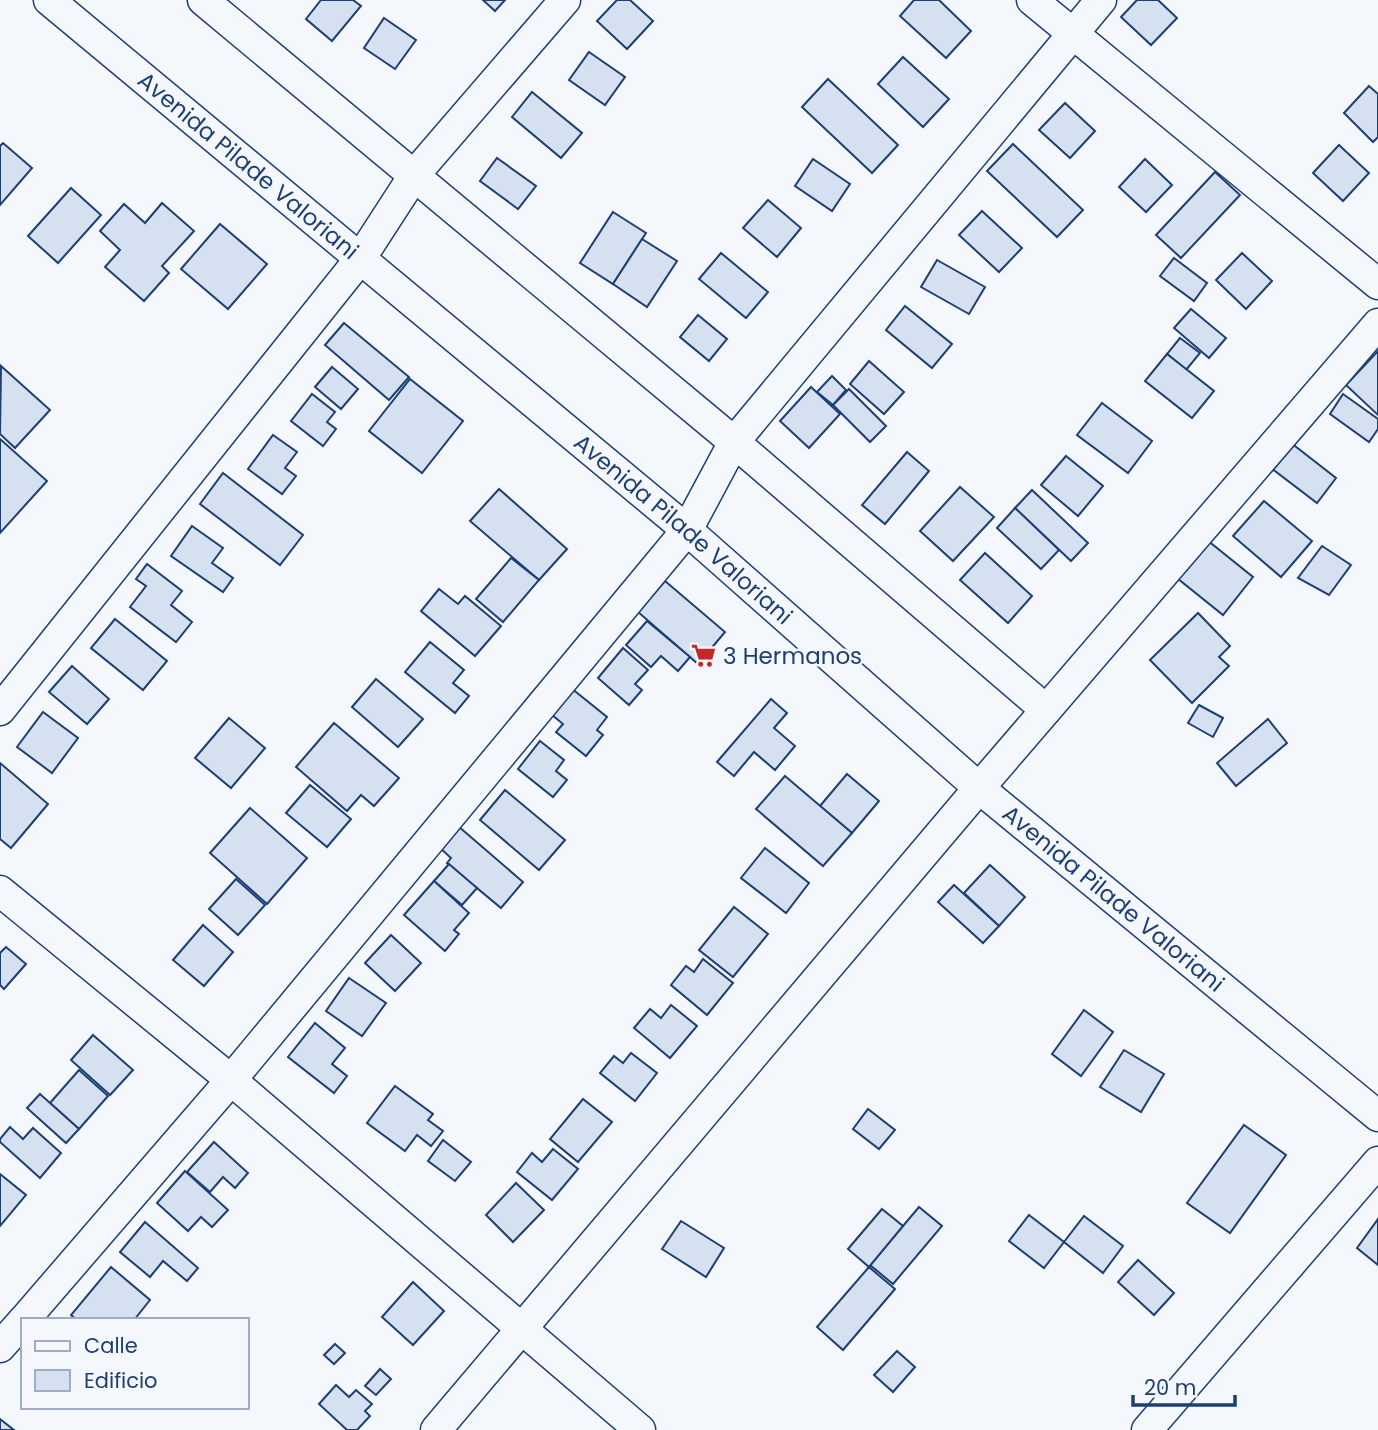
<svg xmlns="http://www.w3.org/2000/svg" width="1378" height="1430" font-family="Poppins,sans-serif">
  <rect width="100%" height="100%" fill="#f4f7fb"/>
  <g fill="#d5e0f0" stroke="#1d3f73" stroke-width="2">
    <polygon points="321,0 353,0 361,6 332,41 306,19"/>
    <polygon points="483,0 505,0 495,11"/>
    <polygon points="617,0 630,0 653,21 627,49 597,21"/>
    <polygon points="914,0 939,0 971,31 946,58 900,16"/>
    <polygon points="1137,0 1158,0 1177,18 1151,45 1121,17"/>
    <polygon points="384,18 416,40 395,69 364,48"/>
    <polygon points="589,52 625,77 605,105 569,80"/>
    <polygon points="903,57 949,99 923,127 878,84"/>
    <polygon points="828,79 898,145 872,173 802,107"/>
    <polygon points="1369,86 1378,94 1378,137 1373,142 1344,113"/>
    <polygon points="532,92 582,133 561,158 512,117"/>
    <polygon points="1065,103 1095,131 1070,158 1039,130"/>
    <polygon points="3,143 32,168 0,205 0,146"/>
    <polygon points="1013,144 1083,210 1057,237 987,171"/>
    <polygon points="1339,145 1369,173 1343,201 1313,173"/>
    <polygon points="497,158 536,186 518,209 480,181"/>
    <polygon points="813,159 850,184 832,211 795,186"/>
    <polygon points="1145,159 1172,185 1146,212 1119,187"/>
    <polygon points="1215,172 1240,195 1181,258 1156,235"/>
    <polygon points="71,188 101,215 58,263 28,236"/>
    <polygon points="768,200 801,228 777,257 743,228"/>
    <polygon points="162,203 194,231 162,266 169,273 144,301 105,267 120,250 100,231 124,204 145,223"/>
    <polygon points="982,211 1022,248 999,272 959,235"/>
    <polygon points="613,212 646,233 613,284 580,263"/>
    <polygon points="220,224 267,264 228,309 181,269"/>
    <polygon points="642,239 677,261 647,307 613,284"/>
    <polygon points="721,253 768,292 746,318 699,279"/>
    <polygon points="1242,253 1272,281 1246,309 1216,280"/>
    <polygon points="1174,258 1207,283 1194,301 1160,276"/>
    <polygon points="937,260 985,287 969,314 921,287"/>
    <polygon points="905,306 952,344 932,368 886,330"/>
    <polygon points="1191,309 1226,338 1209,358 1174,328"/>
    <polygon points="698,315 727,339 709,361 680,337"/>
    <polygon points="344,323 409,377 389,400 325,345"/>
    <polygon points="1180,338 1200,353 1186,370 1167,354"/>
    <polygon points="1378,351 1378,415 1346,385"/>
    <polygon points="1167,354 1214,391 1192,418 1145,381"/>
    <polygon points="869,361 904,392 884,414 850,384"/>
    <polygon points="1,366 50,410 15,448 0,434"/>
    <polygon points="332,367 358,389 341,409 315,387"/>
    <polygon points="832,376 846,390 833,405 817,392"/>
    <polygon points="410,379 463,421 422,473 369,431"/>
    <polygon points="811,387 840,414 809,448 780,421"/>
    <polygon points="849,389 886,426 870,442 833,405"/>
    <polygon points="312,394 335,412 327,422 336,429 323,446 291,421"/>
    <polygon points="1343,394 1378,419 1378,429 1369,442 1330,414"/>
    <polygon points="1102,403 1152,441 1128,473 1077,435"/>
    <polygon points="273,435 297,452 285,468 296,476 282,494 248,469"/>
    <polygon points="0,439 47,481 0,533"/>
    <polygon points="1286,439 1336,478 1317,503 1267,465"/>
    <polygon points="907,452 929,471 885,524 862,505"/>
    <polygon points="1066,456 1103,486 1078,516 1041,485"/>
    <polygon points="223,473 303,535 280,565 200,504"/>
    <polygon points="960,487 994,517 953,561 920,531"/>
    <polygon points="499,489 567,549 539,580 470,521"/>
    <polygon points="1032,490 1088,543 1071,561 1015,508"/>
    <polygon points="1264,501 1312,541 1281,577 1233,536"/>
    <polygon points="1015,508 1059,550 1041,569 997,528"/>
    <polygon points="192,526 223,548 212,563 233,578 223,592 171,556"/>
    <polygon points="1207,540 1253,577 1223,615 1177,578"/>
    <polygon points="1322,546 1351,565 1329,595 1298,578"/>
    <polygon points="985,553 1032,596 1008,623 960,580"/>
    <polygon points="511,558 539,580 503,622 476,599"/>
    <polygon points="147,564 182,591 171,605 192,622 176,642 130,607 146,586 136,579"/>
    <polygon points="665,581 725,632 698,664 638,612"/>
    <polygon points="439,589 458,604 465,596 501,626 475,656 421,611"/>
    <polygon points="1198,613 1230,646 1219,657 1229,666 1192,703 1150,660"/>
    <polygon points="115,619 167,661 143,690 91,648"/>
    <polygon points="647,621 690,657 678,671 661,656 651,667 626,645"/>
    <polygon points="430,642 464,670 453,683 469,696 455,713 405,672"/>
    <polygon points="623,648 648,670 635,684 642,690 629,705 598,678"/>
    <polygon points="72,666 109,699 87,724 49,692"/>
    <polygon points="376,679 423,719 398,747 352,707"/>
    <polygon points="571,688 607,717 597,730 603,735 586,756 556,732 563,724 551,714"/>
    <polygon points="771,699 787,713 774,728 795,746 775,770 754,752 734,776 717,762"/>
    <polygon points="1199,705 1223,718 1213,737 1188,723"/>
    <polygon points="43,712 78,738 52,773 17,747"/>
    <polygon points="229,718 265,748 231,788 195,758"/>
    <polygon points="1268,719 1287,743 1236,786 1217,763"/>
    <polygon points="334,723 399,778 374,806 361,795 347,811 296,767"/>
    <polygon points="540,741 564,760 556,771 567,780 553,797 518,769"/>
    <polygon points="0,763 48,804 11,848 0,839"/>
    <polygon points="847,774 879,801 852,833 820,806"/>
    <polygon points="785,776 852,833 823,866 756,809"/>
    <polygon points="310,785 351,819 327,847 286,813"/>
    <polygon points="505,790 565,840 539,870 480,820"/>
    <polygon points="250,808 307,858 267,904 210,853"/>
    <polygon points="458,826 523,882 501,908 447,863 451,858 439,847"/>
    <polygon points="765,848 809,883 786,913 741,878"/>
    <polygon points="449,864 477,888 462,905 434,881"/>
    <polygon points="990,865 1025,897 999,926 964,893"/>
    <polygon points="236,879 265,905 238,935 209,909"/>
    <polygon points="434,881 469,913 454,930 459,934 445,951 404,915"/>
    <polygon points="954,885 999,926 983,943 938,902"/>
    <polygon points="734,907 768,934 733,977 699,950"/>
    <polygon points="203,925 233,952 204,986 173,960"/>
    <polygon points="391,935 421,963 395,991 365,963"/>
    <polygon points="6,947 26,964 4,989 0,985 0,953"/>
    <polygon points="703,959 733,983 707,1015 671,985 686,966 694,972"/>
    <polygon points="349,978 386,1003 362,1036 326,1011"/>
    <polygon points="671,1005 697,1026 670,1058 634,1028 650,1009 661,1018"/>
    <polygon points="1084,1010 1113,1032 1081,1076 1052,1054"/>
    <polygon points="315,1023 345,1048 332,1064 347,1076 334,1093 288,1057"/>
    <polygon points="93,1035 133,1070 110,1095 71,1060"/>
    <polygon points="1124,1050 1164,1074 1141,1112 1100,1087"/>
    <polygon points="631,1053 657,1073 635,1101 600,1073 614,1056 623,1063"/>
    <polygon points="79,1070 108,1096 79,1129 50,1103"/>
    <polygon points="395,1086 433,1114 428,1120 443,1131 431,1146 417,1135 405,1151 367,1123"/>
    <polygon points="40,1094 79,1129 66,1143 27,1108"/>
    <polygon points="583,1099 612,1122 578,1162 550,1139"/>
    <polygon points="868,1109 895,1130 879,1149 853,1129"/>
    <polygon points="1244,1125 1286,1155 1230,1233 1187,1203"/>
    <polygon points="10,1127 23,1139 33,1128 61,1153 40,1178 0,1142 0,1139"/>
    <polygon points="443,1140 471,1162 455,1181 428,1161"/>
    <polygon points="214,1142 248,1173 235,1188 223,1177 210,1192 187,1172"/>
    <polygon points="553,1149 578,1169 552,1200 517,1172 532,1153 542,1162"/>
    <polygon points="185,1171 228,1210 212,1227 201,1217 188,1231 157,1203"/>
    <polygon points="0,1174 26,1195 0,1226"/>
    <polygon points="516,1183 544,1210 513,1242 486,1215"/>
    <polygon points="919,1207 942,1226 893,1284 870,1265"/>
    <polygon points="882,1209 903,1226 869,1267 848,1249"/>
    <polygon points="1029,1215 1064,1242 1044,1268 1009,1241"/>
    <polygon points="1084,1216 1123,1246 1103,1273 1064,1242"/>
    <polygon points="1378,1219 1378,1265 1357,1248"/>
    <polygon points="681,1221 724,1248 706,1277 662,1249"/>
    <polygon points="145,1222 198,1268 187,1281 163,1261 150,1277 120,1252"/>
    <polygon points="1138,1260 1174,1293 1154,1315 1118,1282"/>
    <polygon points="111,1267 150,1300 134,1320 77,1320 71,1315"/>
    <polygon points="869,1267 895,1289 843,1350 817,1327"/>
    <polygon points="413,1282 444,1311 413,1345 382,1317"/>
    <polygon points="335,1344 345,1353 334,1364 324,1355"/>
    <polygon points="897,1351 915,1367 893,1392 874,1375"/>
    <polygon points="380,1369 391,1379 376,1395 365,1386"/>
    <polygon points="336,1385 349,1397 356,1390 372,1404 365,1411 370,1416 357,1430 347,1430 319,1404"/>
    <polygon points="0,1419 14,1430 0,1430"/>
  </g>
  <g fill="none" stroke-linecap="round" stroke-linejoin="round">
    <defs>
      <g id="minor">
        <path id="s1" d="M49,0L687,530L979,788L1378,1116"/>
        <polyline points="203,0 734,442 1046,710"/>
        <polyline points="1032,0 1378,284"/>
        <polyline points="0,710 360,259 415,174 565,0"/>
        <polyline points="0,891 231,1080 640,1430"/>
        <polyline points="24,1320 231,1080 687,530 734,442 1101,0"/>
        <polyline points="0,1347 23,1321"/>
        <polyline points="436,1430 979,788 1378,324"/>
        <polyline points="1147,1430 1378,1162"/>
      </g>
    </defs>
    <use href="#minor" stroke="#1d3f73" stroke-width="33"/>
    <use href="#minor" stroke="#f4f7fb" stroke-width="30"/>
  </g>
  <defs>
    <symbol id="supermarket-bare" viewBox="-9 -9 18 18"><path d="M-6-5.5h2.5l.6 2H6L4.5 2H-2.5L-4.4-4H-6ZM-1.5 3.2a1.3 1.3 0 1 0 .1 0ZM3 3.2a1.3 1.3 0 1 0 .1 0Z" fill="#c62828" stroke="#f4f7fb" stroke-width="2.5" paint-order="stroke"/></symbol>
  </defs>
  <g fill-rule="evenodd">
    <use href="#supermarket-bare" x="686" y="638" width="35" height="35"/>
  </g>
  <g text-anchor="middle" stroke-width="5" stroke-linejoin="round" paint-order="stroke">
    <g font-size="23" fill="#1d3f73" stroke="#f4f7fb">
      <text dy="8" stroke="none"><textPath href="#s1" startOffset="259">Avenida Pilade Valoriani</textPath></text>
      <text dy="8" stroke="none"><textPath href="#s1" startOffset="826">Avenida Pilade Valoriani</textPath></text>
      <text dy="8" stroke="none"><textPath href="#s1" startOffset="1393">Avenida Pilade Valoriani</textPath></text>
    </g>
    <g font-size="23" fill="#1d3f73" stroke="#f4f7fb" text-anchor="start">
      <text x="723" y="664">3 Hermanos</text>
    </g>
  </g>
  <rect x="21" y="1318" width="228" height="91" fill="#f4f7fb" stroke="#9eadc5" stroke-width="2"/>
  <rect x="35" y="1341" width="35" height="10" fill="#f4f7fb" stroke="#9eadc5" stroke-width="2"/>
  <text x="84" y="1353" font-size="21" fill="#1d3f73">Calle</text>
  <rect x="35" y="1370" width="35" height="21" fill="#d5e0f0" stroke="#9eadc5" stroke-width="2"/>
  <text x="84" y="1388" font-size="21" fill="#1d3f73">Edificio</text>
  <path d="M1133 1395v10h102v-10" fill="none" stroke="#1d3f73" stroke-width="3.5"/>
  <text x="1144" y="1395" font-size="21" fill="#1d3f73" stroke="#f4f7fb" stroke-width="5" paint-order="stroke">20 m</text>
</svg>
